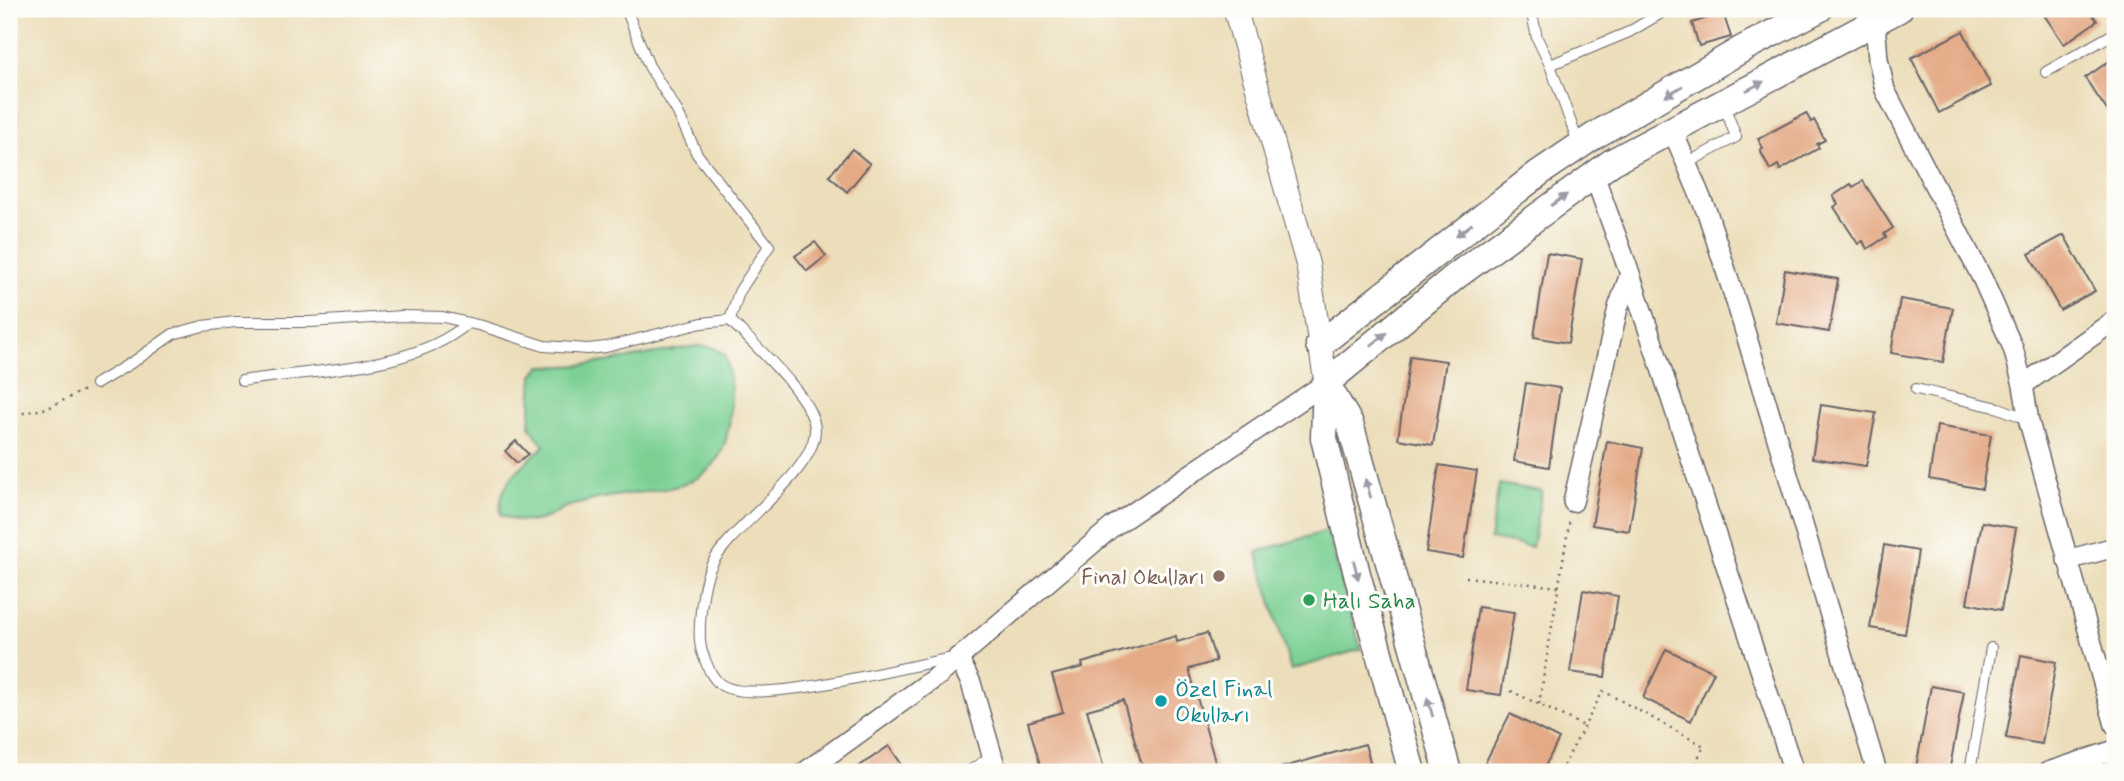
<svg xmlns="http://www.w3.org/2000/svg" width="2124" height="781" font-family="Mynerve,sans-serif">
  <rect width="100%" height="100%" fill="#fdfcf7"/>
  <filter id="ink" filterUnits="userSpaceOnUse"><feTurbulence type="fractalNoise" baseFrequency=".0143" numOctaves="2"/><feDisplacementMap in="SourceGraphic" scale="14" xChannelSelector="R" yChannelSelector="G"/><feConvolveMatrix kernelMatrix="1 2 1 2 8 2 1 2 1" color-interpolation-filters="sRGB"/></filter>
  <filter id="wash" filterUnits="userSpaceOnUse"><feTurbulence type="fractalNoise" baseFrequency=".00686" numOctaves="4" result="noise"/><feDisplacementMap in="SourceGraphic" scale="28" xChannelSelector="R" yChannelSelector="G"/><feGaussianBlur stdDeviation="1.57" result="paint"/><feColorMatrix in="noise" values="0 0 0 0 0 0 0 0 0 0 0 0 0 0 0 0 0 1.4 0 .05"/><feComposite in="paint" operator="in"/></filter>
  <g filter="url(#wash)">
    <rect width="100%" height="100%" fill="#ecdeba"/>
    <g fill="#7bd094" stroke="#4e7968" stroke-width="2">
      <path d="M698,346L712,347L725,355C732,380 733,404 728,430C716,501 646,486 593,500C585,503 575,504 567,507C560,509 555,514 548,517C532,524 516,522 501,515C496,483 523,466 544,446L530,427L533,375L541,366C594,369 646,353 698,346Z"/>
      <polygon points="1499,484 1542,491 1532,547 1490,539"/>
      <polygon points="1327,531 1361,649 1291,670 1257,552"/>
    </g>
    <g id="blocks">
      <g fill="#e4aa86">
        <polygon points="2040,9 2089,9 2097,21 2064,44"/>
        <polygon points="1723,13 1731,37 1699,46 1692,23"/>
        <polygon points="1963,31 1991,86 1939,113 1911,58"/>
        <polygon points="2115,57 2115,122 2085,78"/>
        <polygon points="1806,113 1811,122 1814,120 1825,140 1817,144 1819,148 1780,170 1778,165 1770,170 1760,150 1763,148 1758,139"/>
        <polygon points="852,149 870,164 847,192 829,176"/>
        <polygon points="1863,181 1893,228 1884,234 1886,237 1867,249 1863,241 1858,244 1834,207 1838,204 1833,196 1851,184 1853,187"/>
        <polygon points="2064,235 2095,291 2060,310 2029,254"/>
        <polygon points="815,242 826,256 807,271 795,256"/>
        <polygon points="1547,253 1582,259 1568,343 1534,337"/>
        <polygon points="1785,270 1838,279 1829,332 1776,323"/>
        <polygon points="1900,299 1953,308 1943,362 1891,353"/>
        <polygon points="1410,356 1446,361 1433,445 1398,439"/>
        <polygon points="1526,383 1560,388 1549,467 1514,461"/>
        <polygon points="1821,405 1876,413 1866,466 1812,458"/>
        <polygon points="1937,426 1991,435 1982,489 1929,479"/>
        <polygon points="516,441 528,454 517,463 505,451"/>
        <polygon points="1607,441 1643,448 1629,531 1592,525"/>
        <polygon points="1439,465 1477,471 1463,558 1426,552"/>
        <polygon points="1982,522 2016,528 2001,610 1967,603"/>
        <polygon points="1884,545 1918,551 1905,634 1870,628"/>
        <polygon points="1583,590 1618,596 1605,677 1570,672"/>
        <polygon points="1478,607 1514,612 1501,695 1466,690"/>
        <polygon points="1207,633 1216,661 1189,669 1218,772 1144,772 1123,700 1087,710 1105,772 1042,772 1028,722 1063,712 1052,675 1083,667 1082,663 1176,636 1177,642"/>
        <polygon points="1666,649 1714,672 1691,721 1643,698"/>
        <polygon points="2021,655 2056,662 2042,744 2006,738"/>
        <polygon points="1931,686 1964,692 1949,772 1916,768"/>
        <polygon points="1510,714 1559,739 1542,772 1503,772 1485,763"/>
        <polygon points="1365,744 1373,772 1280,772 1280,768"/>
        <polygon points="889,746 907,772 851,772"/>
      </g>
    </g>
  </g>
  <g filter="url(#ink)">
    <use href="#blocks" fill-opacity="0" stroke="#696467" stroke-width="2"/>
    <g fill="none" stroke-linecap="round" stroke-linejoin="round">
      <defs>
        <g id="service">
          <polyline points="626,9 649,66 677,111 697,154 769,246 739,292 730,320"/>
          <polyline points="1531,9 1537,38 1550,65 1579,145"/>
          <polyline points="1550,65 1629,32 1668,9"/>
          <polyline points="2046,72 2115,33"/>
          <polyline points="1687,163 1736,137 1724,105"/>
          <path d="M730,320C752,343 816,399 815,431C813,475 733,524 712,564C705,578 703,594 701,610C700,623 698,639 702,652C706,662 710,676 720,684C753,709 910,664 954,658"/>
          <path d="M242,381C312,369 414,371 468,323"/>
          <polyline points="96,384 136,360 173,334 203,326 235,322 310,322 403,316 443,317 482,326 544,346 588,349 606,347 702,323 730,320"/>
          <polyline points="1916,389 1999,408 2028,419"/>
          <polyline points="968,772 992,756"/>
          <polyline points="1970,772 1991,648"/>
        </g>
        <g id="minor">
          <polyline points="1875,22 1878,59 1885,90 1983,280 2013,348 2023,385 2029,422 2115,725"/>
          <polyline points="1672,129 1708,215 1738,308 1877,772"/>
          <polyline points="1594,175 1630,274 1794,772"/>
          <polyline points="2023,385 2115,320"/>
          <polyline points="1573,502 1618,308 1630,274"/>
          <polyline points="2067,560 2115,547"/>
          <polyline points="958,657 971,683 997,772"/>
          <polyline points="805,772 939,675 1112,527 1326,383"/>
          <polyline points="2048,772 2115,750"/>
        </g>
        <polyline id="tertiary" points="1235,9 1308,266 1326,383"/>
        <g id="secondary">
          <polyline points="1319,345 1539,173 1594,136 1744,48 1819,9"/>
          <polyline points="1326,383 1350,424 1448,772"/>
          <polyline points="1412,772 1357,574 1324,438 1326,383 1456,276 1612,162 1899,9"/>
        </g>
      </defs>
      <use href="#service" stroke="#696467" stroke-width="12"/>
      <use href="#minor" stroke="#696467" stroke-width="22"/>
      <use href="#tertiary" stroke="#696467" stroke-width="25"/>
      <use href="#secondary" stroke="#696467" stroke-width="29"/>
      <g stroke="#696467" stroke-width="2.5" stroke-dasharray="2 5" stroke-linecap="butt">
        <polyline points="9,416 48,408 84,390"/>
        <polyline points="1466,577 1559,587"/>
        <polyline points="1511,691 1584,726"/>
        <polyline points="1539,704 1570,518"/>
        <polyline points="1560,772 1603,691 1704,746 1691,772"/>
      </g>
      <use href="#service" stroke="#fff" stroke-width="10"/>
      <use href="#minor" stroke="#fff" stroke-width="19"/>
      <use href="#tertiary" stroke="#fff" stroke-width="23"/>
      <use href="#secondary" stroke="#fff" stroke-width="26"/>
    </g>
    <defs><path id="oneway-solid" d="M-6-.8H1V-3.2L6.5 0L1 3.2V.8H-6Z" transform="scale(1.75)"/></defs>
    <g fill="#9c9ca7">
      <use href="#oneway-solid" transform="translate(1755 86) rotate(-28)"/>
      <use href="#oneway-solid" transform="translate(1674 91) rotate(149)"/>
      <use href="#oneway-solid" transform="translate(1559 200) rotate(-35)"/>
      <use href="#oneway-solid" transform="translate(1464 230) rotate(143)"/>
      <use href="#oneway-solid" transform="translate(1379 339) rotate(-39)"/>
      <use href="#oneway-solid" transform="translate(1368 488) rotate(-106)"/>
      <use href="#oneway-solid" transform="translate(1356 570) rotate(76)"/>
      <use href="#oneway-solid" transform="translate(1430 707) rotate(-106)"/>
    </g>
  </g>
  <circle fill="#8d6e63" stroke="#fdfcf7" stroke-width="2.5" cx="1219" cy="576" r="7"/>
  <circle fill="#2e9e5b" stroke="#fdfcf7" stroke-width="2.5" cx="1309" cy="600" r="7"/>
  <circle fill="#0f9aa8" stroke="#fdfcf7" stroke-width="2.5" cx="1161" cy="701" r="7"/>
  <g text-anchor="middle" stroke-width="6" stroke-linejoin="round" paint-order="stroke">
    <g font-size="23" fill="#785e54" stroke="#fdfcf7" text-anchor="end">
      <text x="1205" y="584">Final Okulları</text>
    </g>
    <g font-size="23" fill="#27864d" stroke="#fdfcf7" text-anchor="start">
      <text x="1323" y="608">Halı Saha</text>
    </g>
    <g font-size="23" fill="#0d838f" stroke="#fdfcf7" text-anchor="start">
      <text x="1175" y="696">Özel Final<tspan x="1175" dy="26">Okulları</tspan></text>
    </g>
  </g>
  <rect width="2124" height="781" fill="none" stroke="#fdfcf7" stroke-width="35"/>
</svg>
